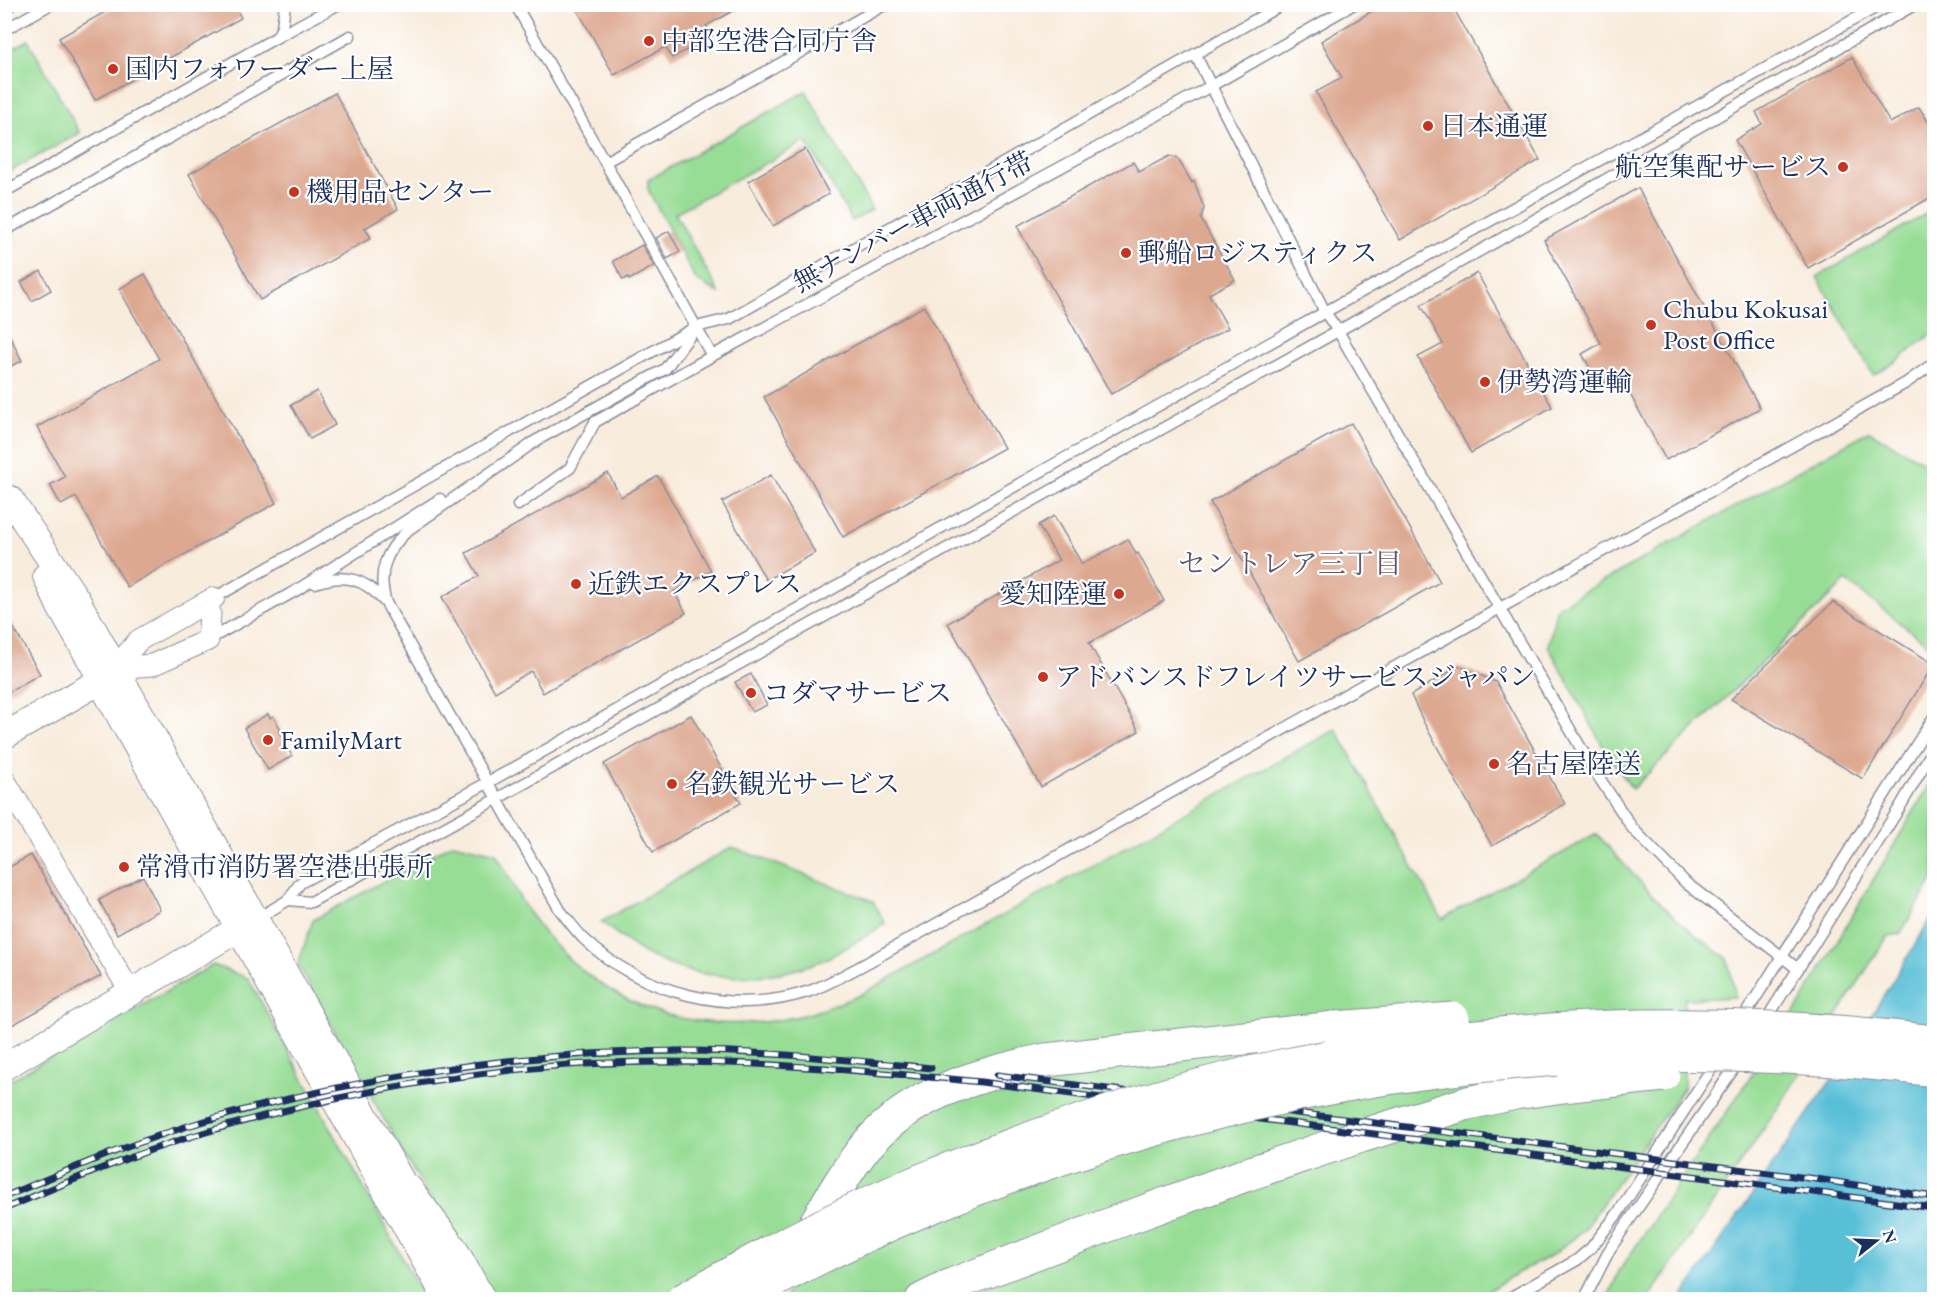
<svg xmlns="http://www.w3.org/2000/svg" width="1939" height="1304" font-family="'EB Garamond','Noto Serif JP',serif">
  <rect width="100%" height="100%" fill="#fff"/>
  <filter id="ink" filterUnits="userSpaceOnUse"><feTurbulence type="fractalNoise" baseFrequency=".0167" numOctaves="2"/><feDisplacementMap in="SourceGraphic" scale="12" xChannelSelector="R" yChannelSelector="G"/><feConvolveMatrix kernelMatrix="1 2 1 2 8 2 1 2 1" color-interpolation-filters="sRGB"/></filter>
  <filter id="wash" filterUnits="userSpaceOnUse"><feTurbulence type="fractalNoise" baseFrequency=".008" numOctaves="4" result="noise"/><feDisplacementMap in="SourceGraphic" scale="24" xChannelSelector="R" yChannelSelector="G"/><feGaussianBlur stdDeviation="1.35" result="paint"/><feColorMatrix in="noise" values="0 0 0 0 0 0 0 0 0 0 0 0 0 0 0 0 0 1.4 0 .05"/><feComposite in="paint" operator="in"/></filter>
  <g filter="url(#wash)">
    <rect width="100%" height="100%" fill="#f8ecdc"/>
    <g fill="#98dd96" stroke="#5a867a" stroke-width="1.5">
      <polygon points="28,40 80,133 5,174 5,53"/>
      <polygon points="806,91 872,210 852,221 806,141 675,213 719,293 696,280 654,201 648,189 648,180"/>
      <polygon points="1934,209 1934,332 1896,362 1873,375 1817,277"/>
      <polygon points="1869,431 1934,468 1934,649 1846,581 1632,789 1603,746 1548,646 1557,607"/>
      <path d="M1336,729L1442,919L1597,834C1637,879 1676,925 1727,958L1736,997L1685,999L1684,1087L1584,1230L1554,1254L1510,1277L1475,1299H962L1004,1278L968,1267L898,1299H783L802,1274L756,1299L496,1300L405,1157L298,965L313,920L453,843L496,853C508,874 518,897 532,917C596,1005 689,1039 795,1017C817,1013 839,1003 860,995Z"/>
      <polygon points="1934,777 1934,878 1900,934 1888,936 1779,1106 1648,1299 1607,1300 1619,1271 1802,1001"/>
      <path d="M732,847L873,901L885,924C865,936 843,951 821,961C767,983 698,983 646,954C630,945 616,933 601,922Z"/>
      <polygon points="213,965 248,978 425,1299 5,1299 5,1083"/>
    </g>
    <polygon fill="#59bfd7" stroke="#3a779a" stroke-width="1.5" points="1934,914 1934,1299 1680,1300 1834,1076"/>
    <g id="blocks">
      <g fill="#dda890">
        <polygon points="119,4 234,4 241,18 95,100 59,38"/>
        <polygon points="574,4 745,4 706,26 712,36 672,58 665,47 614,75"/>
        <polygon points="1384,4 1451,4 1540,160 1400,240 1316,92 1342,78 1321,41"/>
        <polygon points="1852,57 1890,123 1919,107 1935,133 1935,195 1808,268 1735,140 1762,124 1756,112"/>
        <polygon points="335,93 398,209 365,228 371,238 260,300 189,174"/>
        <polygon points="805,149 829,194 773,226 748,181"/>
        <polygon points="1169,156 1178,159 1192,183 1194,181 1204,208 1201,219 1235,280 1209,294 1228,328 1111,394 1017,226 1133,162 1139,172"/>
        <polygon points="1638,188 1760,408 1666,460 1619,374 1600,385 1582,354 1601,343 1544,240"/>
        <polygon points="669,231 680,252 667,259 656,238"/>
        <polygon points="642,245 654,266 629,280 628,277 623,280 613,261"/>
        <polygon points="41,271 51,290 32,301 21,282"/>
        <polygon points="1477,273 1552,407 1471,453 1418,357 1443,344 1421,305"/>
        <polygon points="145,274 276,503 127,587 76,497 61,505 50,485 65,477 37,427 159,359 119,289"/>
        <polygon points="924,306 1004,448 843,537 764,397"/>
        <polygon points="4,324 22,361 9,367 4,357"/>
        <polygon points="317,391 335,425 310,439 291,405"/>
        <polygon points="1351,423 1440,582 1299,661 1210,502"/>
        <polygon points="608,473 621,497 658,476 711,571 674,591 686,613 543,693 531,671 495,692 442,597 479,576 466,553"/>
        <polygon points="771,475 815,553 766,580 722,502"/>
        <polygon points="1054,516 1082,564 1128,539 1136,554 1138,553 1164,601 1089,643 1139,731 1041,787 948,623 1059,560 1038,525"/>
        <polygon points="1833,602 1934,664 1863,779 1731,699"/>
        <polygon points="4,611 40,674 4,695"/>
        <polygon points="1459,666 1496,682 1565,804 1492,846 1424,723 1411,695"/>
        <polygon points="751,674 767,705 752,712 735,682"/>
        <polygon points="268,714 270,718 273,716 281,730 278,731 292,756 268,770 244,728"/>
        <polygon points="691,715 741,803 653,852 604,764"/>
        <polygon points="31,855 101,976 12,1025 4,1013 4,870"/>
        <polygon points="143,876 160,910 117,934 99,900"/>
      </g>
    </g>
  </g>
  <g filter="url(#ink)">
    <use href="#blocks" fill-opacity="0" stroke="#8a8e9d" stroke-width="1.5"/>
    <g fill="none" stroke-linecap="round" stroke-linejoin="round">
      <defs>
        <g id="service">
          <polyline points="515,4 605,162 886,4"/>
          <polyline points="4,9 12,4"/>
          <polyline points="4,30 51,4"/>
          <polyline points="277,37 339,4"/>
          <polyline points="1195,54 1325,312 1338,331 1592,767 1633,829 1686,883 1798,969"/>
          <polyline points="605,162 712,356"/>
          <polyline points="4,192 277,37 282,27 285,4"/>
          <polyline points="4,231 350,36"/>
          <path d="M536,441L408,530C385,552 377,572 386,603L560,910C568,920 575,930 584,939C642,994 733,1017 810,991C831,983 852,971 872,960L1500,608L1906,383L1934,363"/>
          <polyline points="530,444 665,369 694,330"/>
          <polyline points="518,505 570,468 595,422 712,356 1211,86 1354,4"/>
          <path d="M315,583C344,573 364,578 384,601"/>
          <polyline points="214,598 696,327 729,319 1283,4"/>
          <polyline points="208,640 297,590 440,499"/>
          <polyline points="288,900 311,902 1338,331 1916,4"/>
          <polyline points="255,920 288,900 300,883 487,783 1325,312 1882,4"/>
          <polyline points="1741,1021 1934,717"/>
          <polyline points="1764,1023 1900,807 1934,748"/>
          <polyline points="1506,1300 1577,1260 1591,1248 1618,1213 1717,1060"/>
          <polyline points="1584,1300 1610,1249 1624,1228 1739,1061"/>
        </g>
        <g id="minor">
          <polyline points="115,668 152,665 208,640 210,613 198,607"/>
          <polyline points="115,668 139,640 214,598"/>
          <polyline points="4,779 131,993"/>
        </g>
        <g id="tertiary">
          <polyline points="10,499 77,600 416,1207"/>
          <polyline points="46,576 60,607 102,680 104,688 447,1300"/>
          <polyline points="4,736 102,680 113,670"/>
          <polyline points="4,1067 252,921"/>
        </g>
        <g id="motorway">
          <polyline points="407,1191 451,1250 479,1300"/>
          <path d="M804,1243C824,1211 842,1175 866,1146C912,1092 980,1074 1046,1060L1335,1028"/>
          <polyline points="922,1300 954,1284 1119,1221 1245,1175 1361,1136 1468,1103 1515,1093 1571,1085"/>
        </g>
      </defs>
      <use href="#service" stroke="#8a8e9d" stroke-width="13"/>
      <use href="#minor" stroke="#8a8e9d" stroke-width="23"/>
      <use href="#tertiary" stroke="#8a8e9d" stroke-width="28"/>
      <use href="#motorway" stroke="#8a8e9d" stroke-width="35"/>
      <use href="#service" stroke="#fff" stroke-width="10"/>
      <use href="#minor" stroke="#fff" stroke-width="21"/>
      <use href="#tertiary" stroke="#fff" stroke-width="26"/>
      <use href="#motorway" stroke="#fff" stroke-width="33"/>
      <defs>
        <g id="rail">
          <polyline points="997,1075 1816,1179 1934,1197"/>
          <path d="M4,1197C66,1171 127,1145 191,1125C347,1078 521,1051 684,1051C766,1051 849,1060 931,1068"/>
          <path d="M4,1209C67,1182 131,1155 196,1135C317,1098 459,1071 585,1064C717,1057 849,1069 981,1082L1934,1208"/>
        </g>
      </defs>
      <use href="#rail" stroke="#1b2f5e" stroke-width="7"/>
      <use href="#rail" stroke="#fff" stroke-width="4.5" stroke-dasharray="14" stroke-linecap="butt"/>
      <defs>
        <g id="motorway-bridge">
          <polyline points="1335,1028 1453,1019"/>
          <polyline points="1571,1085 1663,1075"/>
          <path d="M683,1300C757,1258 832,1218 910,1185C1028,1136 1152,1094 1277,1067C1492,1022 1718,1014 1934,1042"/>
          <path d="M739,1300C799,1267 860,1236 923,1210C1247,1076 1587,1026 1934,1070"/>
        </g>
      </defs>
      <use href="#motorway-bridge" stroke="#8a8e9d" stroke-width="35" stroke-linecap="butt"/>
      <use href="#motorway-bridge" stroke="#fff" stroke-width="33"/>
    </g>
  </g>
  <g fill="#c8321e" stroke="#fff" stroke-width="2">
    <circle cx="649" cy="41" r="6"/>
    <circle cx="113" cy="69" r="6"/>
    <circle cx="1428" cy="126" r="6"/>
    <circle cx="1843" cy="167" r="6"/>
    <circle cx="294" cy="192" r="6"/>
    <circle cx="1126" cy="253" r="6"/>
    <circle cx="1651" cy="325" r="6"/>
    <circle cx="1485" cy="382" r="6"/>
    <circle cx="576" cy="584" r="6"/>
    <circle cx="1119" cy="594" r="6"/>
    <circle cx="1043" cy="677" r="6"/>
    <circle cx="751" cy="693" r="6"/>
    <circle cx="268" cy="740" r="6"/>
    <circle cx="1494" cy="764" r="6"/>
    <circle cx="672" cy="784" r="6"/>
    <circle cx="124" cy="867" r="6"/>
  </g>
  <g text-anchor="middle" stroke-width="4.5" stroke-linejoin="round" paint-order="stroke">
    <g font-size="27" fill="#1b2f5e" stroke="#fff" text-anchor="start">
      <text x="661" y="50">中部空港合同庁舎</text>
      <text x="125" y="78">国内フォワーダー上屋</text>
      <text x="1440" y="135">日本通運</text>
      <text x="1831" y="176" text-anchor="end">航空集配サービス</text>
      <text x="306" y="201">機用品センター</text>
      <text x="1138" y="262">郵船ロジスティクス</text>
      <text x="1663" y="318">Chubu Kokusai<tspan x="1663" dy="31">Post Office</tspan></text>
      <text x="1497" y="391">伊勢湾運輸</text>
      <text x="588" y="593">近鉄エクスプレス</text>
      <text x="1107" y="603" text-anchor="end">愛知陸運</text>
      <text x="1055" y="686">アドバンスドフレイツサービスジャパン</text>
      <text x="763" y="702">コダマサービス</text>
      <text x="280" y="749">FamilyMart</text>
      <text x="1506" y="773">名古屋陸送</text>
      <text x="684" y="793">名鉄観光サービス</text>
      <text x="136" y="876">常滑市消防署空港出張所</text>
    </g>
    <g font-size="27" fill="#1b2f5e" stroke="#fff">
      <text transform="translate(913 222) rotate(-28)" y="9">無ナンバー車両通行帯</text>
    </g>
    <g font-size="28" fill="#5f5970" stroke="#fff">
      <text x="1290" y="573">セントレア三丁目</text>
    </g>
  </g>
  <rect width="1939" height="1304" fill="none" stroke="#fff" stroke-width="24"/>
  <g transform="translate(1876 1241) rotate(72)" stroke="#ffffff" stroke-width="4.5" paint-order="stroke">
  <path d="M0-4.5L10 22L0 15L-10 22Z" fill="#1b2f5e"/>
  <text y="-9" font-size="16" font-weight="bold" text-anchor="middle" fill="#1b2f5e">N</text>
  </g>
</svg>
